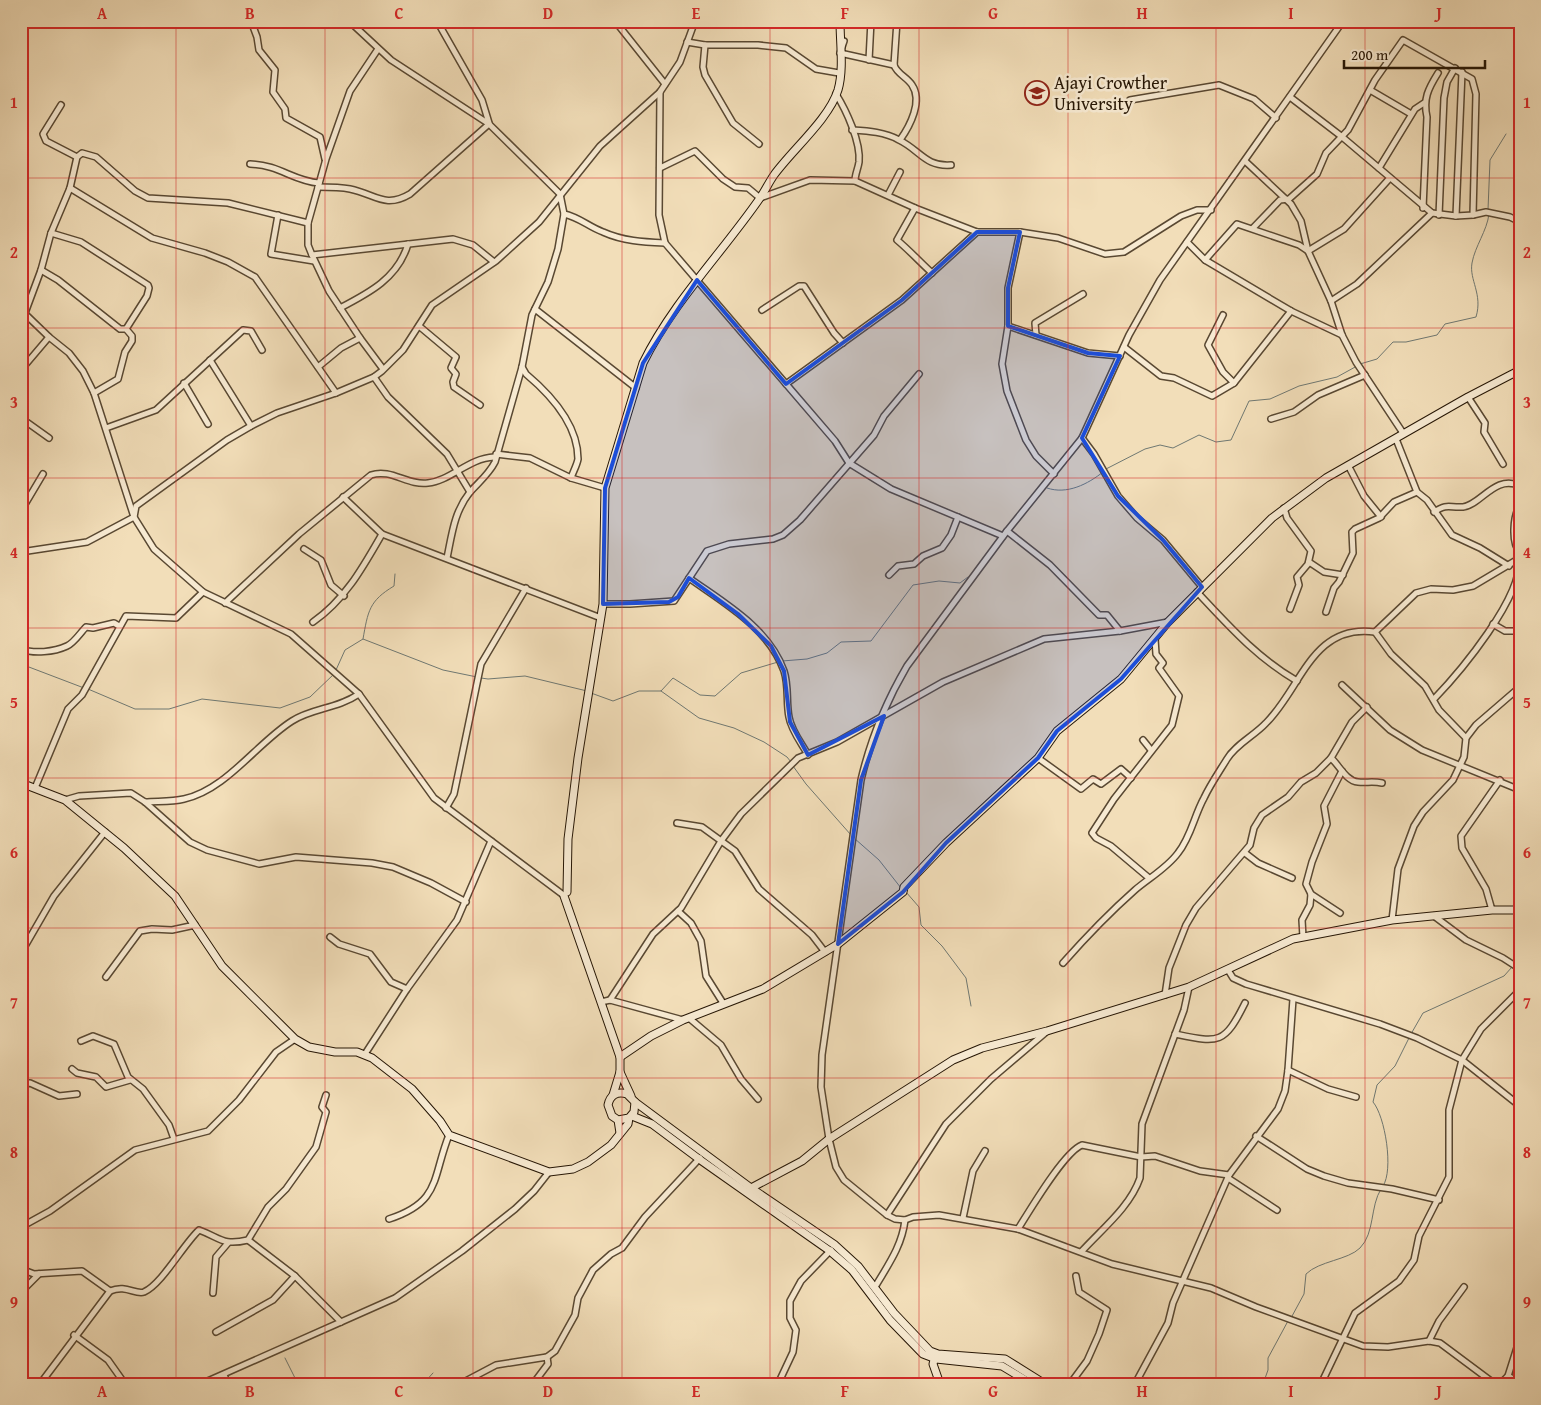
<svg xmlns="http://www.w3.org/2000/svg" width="1541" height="1405" font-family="'Gentium Book Plus',serif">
  <rect width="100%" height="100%" fill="#f2deb9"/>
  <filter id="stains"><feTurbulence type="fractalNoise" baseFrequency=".004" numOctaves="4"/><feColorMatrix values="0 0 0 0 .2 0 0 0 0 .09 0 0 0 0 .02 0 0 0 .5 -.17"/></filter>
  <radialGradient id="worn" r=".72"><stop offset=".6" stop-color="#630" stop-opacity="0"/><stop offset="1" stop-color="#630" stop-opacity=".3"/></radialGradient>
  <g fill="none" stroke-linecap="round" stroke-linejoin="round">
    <g stroke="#6f7872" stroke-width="1">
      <polyline points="1488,210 1490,160 1506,134"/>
      <path d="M1360,364L1377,359L1393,342H1406L1437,335L1445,324L1476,317C1483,294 1469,280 1472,263C1475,246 1487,231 1489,214"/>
      <polyline points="1106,469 1145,449 1160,445 1173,448 1199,435 1216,442 1231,440 1249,401 1270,399 1299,386 1337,377 1357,366"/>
      <path d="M1047,488C1067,495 1088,484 1103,472"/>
      <path d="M363,639C368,611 369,601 394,586L395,574"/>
      <polyline points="782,661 807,659 827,653 841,642 871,641 913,585 939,581 960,583 968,577"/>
      <polyline points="21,664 84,688"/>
      <polyline points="336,670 345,650 363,639 443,670 477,677"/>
      <polyline points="481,678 488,679 525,676 587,691"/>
      <polyline points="88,689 135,709 169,709 202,699 280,708 310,697 334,674"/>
      <polyline points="661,691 699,718 734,728 764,742 787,757 791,762"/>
      <polyline points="591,693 613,701 639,691 661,691 673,678 700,695 715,696 741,673 778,662"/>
      <polyline points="793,766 806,784 851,835"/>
      <polyline points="854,838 879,860 901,888"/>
      <polyline points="906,892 919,907 921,925 942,946 966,978 971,1006"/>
      <polyline points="1411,1034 1423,1013 1504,976 1512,967"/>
      <path d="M1383,1186C1394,1170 1385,1116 1373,1102L1377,1085L1395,1066L1409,1038"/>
      <path d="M1291,1318L1304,1294L1306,1274C1319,1261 1348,1260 1360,1248C1375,1233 1370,1206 1381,1189"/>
      <polyline points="285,1358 298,1384"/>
      <polyline points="423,1384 433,1373"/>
      <polyline points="1263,1384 1268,1370 1268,1358 1288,1321"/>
    </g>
    <defs>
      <g id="street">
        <polyline points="251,21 257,37 259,50 275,70 273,92 285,109 286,118 320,137 325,159"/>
        <path d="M349,21L391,60L489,124L560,194L564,214L558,249L548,282L532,315L522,367L495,462C489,474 479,482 470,492C454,512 452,534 447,558"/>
        <polyline points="437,21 482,100 489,123"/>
        <polyline points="615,21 665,84"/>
        <path d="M897,21L894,65C897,74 907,77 912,85C923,101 910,126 900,140"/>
        <path d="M1343,21L1160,280L1129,335L1082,438L1007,531L907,666C887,700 870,741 861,780L822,1055L821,1087L829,1139L836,1167L844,1180L887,1215L895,1219L905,1220L913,1217L939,1215L1018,1229L1112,1264L1211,1288L1256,1307L1363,1346L1388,1347L1429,1341L1440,1343L1495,1384"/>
        <polyline points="844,41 840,53 894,65"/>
        <polyline points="687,42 705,45 758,45 786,48 816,69 839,73"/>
        <polyline points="705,45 703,67 705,75 733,123 759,144"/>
        <polyline points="378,49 350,91 326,159 308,223 308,245 312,255 329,291 360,338 383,369"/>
        <polyline points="869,60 871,21"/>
        <polyline points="1370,90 1411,114"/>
        <polyline points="660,92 659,215 665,243 835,441 849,463 891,489 1003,536"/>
        <path d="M836,94C846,110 861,142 859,162C858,169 855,174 855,181"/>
        <polyline points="1290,97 1341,136 1432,213 1456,216 1473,215 1486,212 1510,217 1520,222"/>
        <polyline points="1130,100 1219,85 1254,99 1276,118"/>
        <polyline points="61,105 43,134 46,141 77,157"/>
        <path d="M852,130C868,131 885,132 899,140C920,150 925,167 951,165"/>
        <polyline points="1245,161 1291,204 1301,221 1308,251 1331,301 1342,335 1356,362 1403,433"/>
        <path d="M250,164C280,165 293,181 319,183"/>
        <polyline points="660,168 695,151 723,179 735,187 748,188 760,198 810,180 855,181 915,208 977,232 1020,232 1058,238 1105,254 1124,252 1181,216 1197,210 1211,210"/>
        <polyline points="1379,168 1415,109 1424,103"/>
        <path d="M318,187C329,187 340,187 350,189C375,194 385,209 410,194L489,124"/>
        <polyline points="70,188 152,238 205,253 228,262 255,277 336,393"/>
        <polyline points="888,195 900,172"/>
        <path d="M915,208L897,240C909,250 920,262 932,273"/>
        <path d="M1423,208L1427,117C1423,99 1428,89 1438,73"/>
        <path d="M564,214C579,217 589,227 603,232C623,241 643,242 665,243"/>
        <polyline points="278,215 271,254 314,261"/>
        <polyline points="1439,215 1444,98 1447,82 1455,68"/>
        <polyline points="1456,216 1462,72"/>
        <polyline points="1253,228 1280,200 1289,199 1317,174 1326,153 1348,130 1375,80 1403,40 1472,79 1476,94 1473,215"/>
        <polyline points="1020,232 1008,288 1008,326 1002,364 1007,391 1026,440 1036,456 1054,474"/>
        <polyline points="51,233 81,242 148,285 149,288 147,296 126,329"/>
        <polyline points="1187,242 1205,260 1291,311 1342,335"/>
        <polyline points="312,255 453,239 473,245 494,262"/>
        <polyline points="1205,260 1237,224 1299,245 1308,251 1344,229 1389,179"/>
        <polyline points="41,270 58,280 120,329 126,329 132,336 132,341 125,352 118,379 94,393"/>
        <polyline points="1331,301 1357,284 1432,213"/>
        <path d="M340,308C369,293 398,278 408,244"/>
        <polyline points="535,309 636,388"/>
        <polyline points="21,310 49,337 69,353 83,371 94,393 134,517 154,549 203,592 291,634 359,694 434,798 562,894"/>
        <polyline points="762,310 799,286 804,286 834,333 843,343"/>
        <polyline points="25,313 41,270 51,233 70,188 77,157 82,153 96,157 135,191 148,198 228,203 308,223"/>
        <polyline points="1223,315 1208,345 1223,372 1234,383"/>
        <polyline points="419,326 456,357 451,368 456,374 453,382 454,387 480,405"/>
        <polyline points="1008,326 1088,353 1120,356"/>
        <polyline points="1036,335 1035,323 1083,294"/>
        <polyline points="1124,347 1161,376 1174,378 1212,396 1234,383 1291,311"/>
        <polyline points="210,360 251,426"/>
        <polyline points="318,367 341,348 360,338"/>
        <path d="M522,367L526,374C551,395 578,424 578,459C577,465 573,472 571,478"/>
        <polyline points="21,370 49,337"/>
        <polyline points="374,377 388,397 447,454 470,492"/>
        <polyline points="184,383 208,424"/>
        <polyline points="786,384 902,300 977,232"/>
        <polyline points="1468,397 1485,423 1484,432 1503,464"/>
        <polyline points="21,418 49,438"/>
        <polyline points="1271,419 1294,412 1318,395 1365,375"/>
        <polyline points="106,428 156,410 243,330 251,331 262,350"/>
        <polyline points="1082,438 1094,454 1118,496 1137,518 1163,540 1202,587"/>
        <polyline points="1396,439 1417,492 1427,500 1452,535 1480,548 1509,566"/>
        <polyline points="496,454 530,458 571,478 605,488"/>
        <polyline points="1348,465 1364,496 1381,517"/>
        <polyline points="343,497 382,534 601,618"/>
        <path d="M1520,506C1513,515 1511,544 1520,552"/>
        <polyline points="1284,508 1287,518 1311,551 1308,564 1297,577 1299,585 1290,609"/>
        <polyline points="21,511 43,474"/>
        <path d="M1434,512C1448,503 1449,508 1463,507C1481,505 1495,474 1520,486"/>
        <polyline points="1007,531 1050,565 1099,615 1107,615 1120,631"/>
        <polyline points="304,549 321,560 331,585 344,596"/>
        <polyline points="21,552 87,542 134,517 136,506 227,440 251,426 277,413 336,393 374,377 382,371 403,350 432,305 496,261 539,222 600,146 660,92 680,62 695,21"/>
        <polyline points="1309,562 1324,572 1343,575"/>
        <polyline points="889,575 898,566 914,564 923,556 942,548 951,535 958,517"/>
        <path d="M689,578C724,603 769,628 784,671C789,686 786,702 789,717C791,730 802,744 808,755"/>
        <path d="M1197,592C1229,626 1256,657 1297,681"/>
        <path d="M225,603L299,534L371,475C391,468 408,486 428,483C450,481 469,458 494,457"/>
        <polyline points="603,604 630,604 674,601 707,551 729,544 773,539 783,535 800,520 874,435 884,416 919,374"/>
        <polyline points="1326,612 1334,588 1339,582 1353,553 1352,532 1355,529 1379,518 1394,502 1417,492"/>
        <path d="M313,622C345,600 363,567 382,534"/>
        <polyline points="1493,624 1505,631 1520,631"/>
        <polyline points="1375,632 1391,654 1425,686 1439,710 1466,738"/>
        <path d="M21,649C34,654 54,652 67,646C74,643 81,632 86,627L93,628L114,623L119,626"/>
        <polyline points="1342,685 1390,730 1422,750 1520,790"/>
        <path d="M1434,699C1460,672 1523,597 1519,559"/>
        <polyline points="1143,740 1151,750"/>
        <polyline points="1038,758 1081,789 1093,779 1101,784 1121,769 1131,778"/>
        <path d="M1331,758C1339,765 1346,781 1358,782C1366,783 1373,781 1382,783"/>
        <polyline points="35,788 68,709 82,695 126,616 176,618 203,592"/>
        <polyline points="65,800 79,796 131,793 145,802 190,842 207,850 259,864 296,857 372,863 393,867 431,883 466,902"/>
        <path d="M145,802C158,801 172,802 184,799C226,790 257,743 292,721C312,708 337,709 359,694"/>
        <polyline points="446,808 454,794 481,664 526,588"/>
        <polyline points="677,823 702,827 735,851 759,889 812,935 825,952"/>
        <polyline points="1245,853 1258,863 1292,878"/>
        <polyline points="1149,878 1111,846 1096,838 1092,833 1114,799 1172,725 1179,696 1159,668 1163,663 1156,654 1155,639"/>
        <polyline points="1311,894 1340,913"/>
        <polyline points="1492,910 1486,889 1462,848 1461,836 1500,780"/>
        <polyline points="1516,910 1520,894"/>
        <polyline points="678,911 691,923 701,941 706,976 723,1003"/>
        <polyline points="1434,916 1466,940 1503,958 1520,969"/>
        <polyline points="1392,920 1398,869 1414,826 1423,812 1453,780 1464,757 1466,738 1476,725 1520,687"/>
        <polyline points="330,937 339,944 370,954 391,982 407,989"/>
        <polyline points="1303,937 1302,920 1310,905 1311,894 1306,884 1312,862 1327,824 1324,806 1342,771"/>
        <polyline points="21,953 54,896 105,832"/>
        <path d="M1063,963C1086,937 1109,913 1135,890C1149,878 1167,868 1178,853C1191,837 1194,816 1204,798C1210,785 1219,772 1227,759C1236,744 1254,736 1266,723C1301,689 1312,623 1375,632L1416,593L1431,589L1453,590L1473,586L1520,558"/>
        <polyline points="1228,970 1233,978 1246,984 1380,1024 1417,1038 1462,1060 1520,1106"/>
        <polyline points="106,977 140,931 152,929 172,930 195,925"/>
        <polyline points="1165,995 1169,968 1186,925 1196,908 1250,845 1254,828 1262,815 1288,797 1301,782 1316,773 1331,758 1352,722 1367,707"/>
        <polyline points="610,1000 653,934 681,908 721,841 741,814 798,758 837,742 943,682 1044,639 1120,631 1168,622"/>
        <polyline points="601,1002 610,1000 683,1020"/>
        <polyline points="689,1018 721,1045 741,1079 758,1099"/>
        <path d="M1175,1034C1219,1043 1224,1045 1245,1003"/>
        <polyline points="81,1041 93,1036 114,1044 128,1077 143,1089 169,1125 174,1139"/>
        <polyline points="365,1054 407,989 457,920 491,841"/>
        <polyline points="72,1069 77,1073 96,1077 106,1087 130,1080"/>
        <polyline points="1288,1070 1328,1089 1356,1097"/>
        <polyline points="21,1085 30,1083 59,1096 77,1094"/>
        <polyline points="1256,1136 1307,1169 1324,1176 1348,1183 1392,1189 1439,1200"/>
        <polyline points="1228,1178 1277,1210"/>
        <polyline points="887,1215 946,1124 991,1079 1045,1033"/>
        <polyline points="963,1218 973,1171 985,1151"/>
        <path d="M389,1219C441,1202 432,1178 449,1135"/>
        <polyline points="21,1227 50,1211 135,1150 208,1131 239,1100 276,1052 295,1039"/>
        <path d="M1018,1229C1030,1210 1064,1152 1082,1145L1141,1157L1155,1156L1200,1171L1229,1175"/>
        <polyline points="248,1240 295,1276 341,1322"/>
        <path d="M1082,1251C1102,1229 1130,1207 1140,1178L1142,1124L1184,1010L1189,987"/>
        <polyline points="21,1269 34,1274 82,1271 110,1291"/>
        <path d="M875,1287C888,1265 902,1246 905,1220"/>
        <polyline points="21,1292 39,1274"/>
        <polyline points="213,1293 216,1257 228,1243"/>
        <polyline points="216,1332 273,1300 295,1276"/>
        <polyline points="74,1335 108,1360 125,1384"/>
        <polyline points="1429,1341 1439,1321 1464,1287"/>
        <polyline points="224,1375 228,1384"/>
        <polyline points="1508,1376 1520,1383"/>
        <path d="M40,1384L110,1291C126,1284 135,1295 144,1292C162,1284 183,1245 199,1230C221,1238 222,1246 248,1240L268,1207L286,1189L316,1147L326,1112L322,1107L326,1095"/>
        <polyline points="201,1384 395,1298 462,1251 515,1209 534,1191 549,1172"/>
        <polyline points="460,1384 496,1365 547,1357 555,1351 575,1315 578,1298 593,1270 611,1254 622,1248 645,1217 700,1158"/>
        <polyline points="533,1384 548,1364 547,1357"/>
        <polyline points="778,1384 793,1352 796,1330 790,1318 790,1301 801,1281 831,1250"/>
        <polyline points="1070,1384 1087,1361 1099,1334 1107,1310 1079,1292 1076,1276"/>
        <polyline points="1135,1384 1168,1323 1173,1303 1229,1175 1278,1109 1285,1091 1288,1070 1293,999"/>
        <polyline points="1321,1384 1355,1313 1399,1281 1414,1260 1419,1236 1449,1177 1449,1110 1462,1060 1481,1029 1520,990"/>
        <polyline points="1500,1384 1508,1376 1520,1338"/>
      </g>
      <g id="secondary">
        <polyline points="21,783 65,800 124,848 175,896 222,966 295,1039 309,1047 335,1052 357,1052 372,1058 412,1089 440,1121 449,1135 549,1172 573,1169 588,1162 611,1145 628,1124 629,1118"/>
        <path d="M567,892L568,839L578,758L603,604L605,488L643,363C673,302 722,253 760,198C765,191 769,182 774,175C792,150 829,119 838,90C844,69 840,43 840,21"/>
        <polyline points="564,896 620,1057 620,1072 613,1095"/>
        <polyline points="620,1057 651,1036 683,1020 763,989 838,944 903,892 904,887 946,843 1038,758 1057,731 1121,679 1168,622 1272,518 1326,478 1468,397 1520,370"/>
        <polyline points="620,1072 631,1096"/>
        <polyline points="635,1102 751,1188 835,1245 858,1266 894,1313 930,1351 938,1354 1005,1359 1045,1384"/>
        <polyline points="632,1116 652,1124 699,1159 830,1251 852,1270 890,1320 923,1354 936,1359 1002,1366 1032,1384"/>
        <path d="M618,1120L629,1118L634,1112L635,1102L627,1094C617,1091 610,1095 608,1105L612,1116L618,1120L620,1133"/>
        <polyline points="751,1188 802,1161 829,1139 953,1060 982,1048 1047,1031 1189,987 1293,939 1392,920 1492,910 1520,910"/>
        <polyline points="935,1356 933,1364 940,1384"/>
      </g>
    </defs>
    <use href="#street" stroke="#594832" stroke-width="8"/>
    <use href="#secondary" stroke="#261605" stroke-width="9"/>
    <use href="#street" stroke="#f7ead2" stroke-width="5"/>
    <use href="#secondary" stroke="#f7ead2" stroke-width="7"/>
  </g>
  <path fill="#1d4ed8" fill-opacity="0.2" stroke="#1d4ed8" stroke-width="4" stroke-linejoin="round" d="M977,232H1020L1008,288V326L1088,353L1120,356L1082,438L1118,496L1163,540L1202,587L1121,679L1057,731L1038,758L946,843L903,892L838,944L861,780L884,716L808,755L790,722L784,671L771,646L738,614L689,578L678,597L669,602L603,604L605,488L643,363L697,280L786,384L902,300Z"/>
  <path fill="none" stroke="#d62828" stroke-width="1" stroke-opacity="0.55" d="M176,21V1384M325,21V1384M473,21V1384M622,21V1384M770,21V1384M919,21V1384M1068,21V1384M1216,21V1384M1365,21V1384M21,178H1520M21,328H1520M21,478H1520M21,628H1520M21,778H1520M21,928H1520M21,1078H1520M21,1228H1520"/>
  <defs>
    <symbol id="university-ring" viewBox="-11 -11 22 22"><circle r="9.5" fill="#f7ead2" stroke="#8f2418" stroke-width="1.5"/><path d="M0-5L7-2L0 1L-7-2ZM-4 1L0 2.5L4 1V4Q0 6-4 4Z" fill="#8f2418"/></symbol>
  </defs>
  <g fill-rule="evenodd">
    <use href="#university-ring" x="1023" y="79" width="28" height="28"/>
  </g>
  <g text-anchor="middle" stroke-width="5" stroke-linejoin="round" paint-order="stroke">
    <g font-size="18" fill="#261605" stroke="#f7ead2" text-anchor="start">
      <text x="1054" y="89">Ajayi Crowther<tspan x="1054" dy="21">University</tspan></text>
    </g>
  </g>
  <rect width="1541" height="1405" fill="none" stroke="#f2deb9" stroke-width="55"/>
  <path d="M1344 60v8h141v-8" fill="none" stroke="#261605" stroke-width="2.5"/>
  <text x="1351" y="60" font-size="15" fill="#261605" stroke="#f7ead2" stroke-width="4" paint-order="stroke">200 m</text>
  <rect x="28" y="28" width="1486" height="1350" fill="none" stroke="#d62828" stroke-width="2"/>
  <g font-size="16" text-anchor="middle" font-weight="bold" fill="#d62828">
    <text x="102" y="19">A</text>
    <text x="250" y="19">B</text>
    <text x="399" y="19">C</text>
    <text x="548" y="19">D</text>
    <text x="696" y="19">E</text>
    <text x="845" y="19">F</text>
    <text x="993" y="19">G</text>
    <text x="1142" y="19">H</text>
    <text x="1291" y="19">I</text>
    <text x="1439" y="19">J</text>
    <text x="14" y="108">1</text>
    <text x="1527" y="108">1</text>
    <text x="14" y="258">2</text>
    <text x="1527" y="258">2</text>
    <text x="14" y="408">3</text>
    <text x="1527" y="408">3</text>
    <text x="14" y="558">4</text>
    <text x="1527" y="558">4</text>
    <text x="14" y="708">5</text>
    <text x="1527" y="708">5</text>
    <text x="14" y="858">6</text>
    <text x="1527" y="858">6</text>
    <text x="14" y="1008">7</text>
    <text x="1527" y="1008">7</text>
    <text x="14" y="1158">8</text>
    <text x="1527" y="1158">8</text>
    <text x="14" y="1308">9</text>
    <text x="1527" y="1308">9</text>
    <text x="102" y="1397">A</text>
    <text x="250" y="1397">B</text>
    <text x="399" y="1397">C</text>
    <text x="548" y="1397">D</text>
    <text x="696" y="1397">E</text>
    <text x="845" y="1397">F</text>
    <text x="993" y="1397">G</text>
    <text x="1142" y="1397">H</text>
    <text x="1291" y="1397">I</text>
    <text x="1439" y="1397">J</text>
  </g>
  <rect width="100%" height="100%" filter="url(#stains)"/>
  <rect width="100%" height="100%" fill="url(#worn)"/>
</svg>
